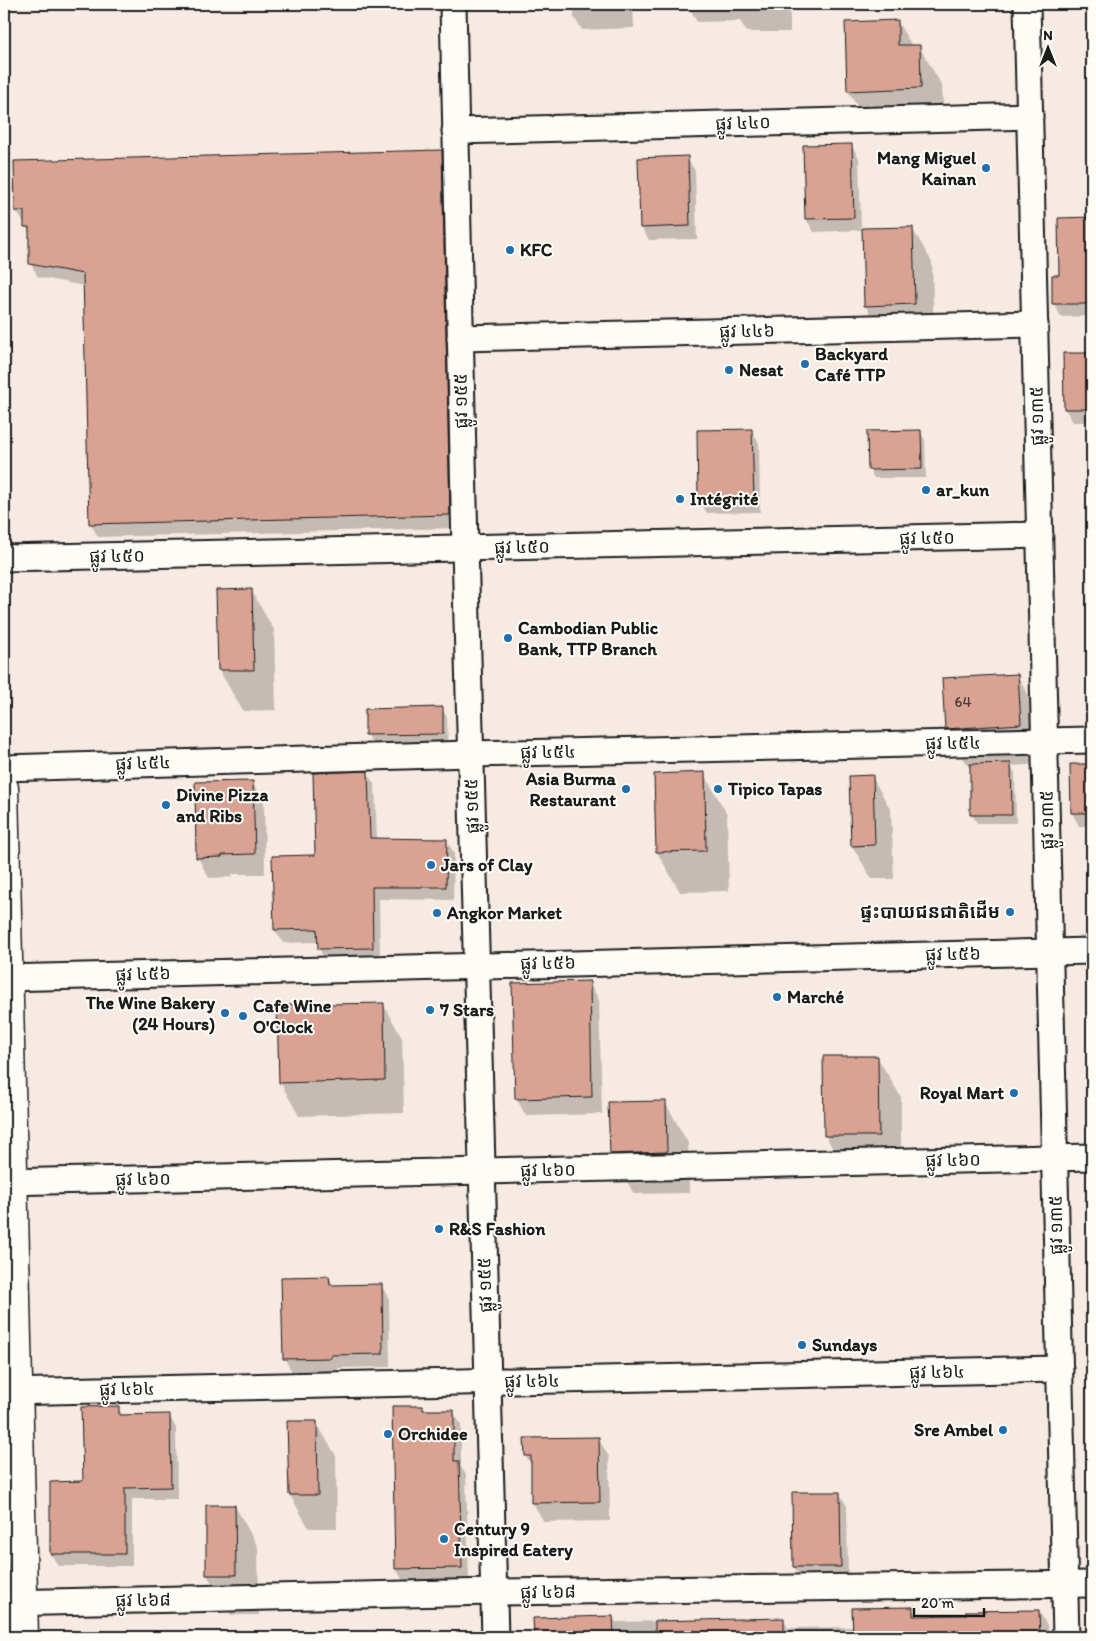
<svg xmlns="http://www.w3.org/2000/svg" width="1096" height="1641" font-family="Itim,'Noto Sans Khmer',sans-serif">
  <rect width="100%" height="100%" fill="#f6eae3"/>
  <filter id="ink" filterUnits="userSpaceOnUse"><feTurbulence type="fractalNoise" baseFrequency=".02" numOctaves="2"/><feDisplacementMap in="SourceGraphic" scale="10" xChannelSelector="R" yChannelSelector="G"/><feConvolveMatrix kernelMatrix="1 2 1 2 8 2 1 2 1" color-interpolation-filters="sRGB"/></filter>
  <g filter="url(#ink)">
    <g fill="#0003">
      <polygon points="574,4 633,4 634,28 582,30 574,17"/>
      <polygon points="689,4 790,4 790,32 747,32 740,21 697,22 690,9"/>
      <polygon points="897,21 912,46 919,46 942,86 944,128 872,131 848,91"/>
      <polygon points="851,145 859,158 861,230 912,228 932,262 934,337 885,339 865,305 863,230 814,232 806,219"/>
      <polygon points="441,151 449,164 457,528 98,537 91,524 84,286 38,277 31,264 30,235 25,224 16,211 15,162"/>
      <polygon points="687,158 695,171 697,239 649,240 641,227"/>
      <polygon points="1092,218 1092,316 1061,317 1054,304 1053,276 1061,276 1059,219"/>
      <polygon points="1092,354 1092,422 1073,422 1065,409 1064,355"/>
      <polygon points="751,430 759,443 760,512 707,513 699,500"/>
      <polygon points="920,431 925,440 926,478 874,478 869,469"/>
      <polygon points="251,590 274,630 276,710 243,711 219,670 217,591"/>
      <polygon points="1017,675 1040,715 1043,764 1011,766 1015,773 1016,823 977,823 972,815 971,769 970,769 946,729"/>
      <polygon points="442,709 447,717 448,743 372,743 367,735"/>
      <polygon points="1092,765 1092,826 1079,826 1072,813 1071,766"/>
      <polygon points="368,773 375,786 377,840 446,840 454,853 453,900 379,899 380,961 326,962 319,948 319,942 283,943 275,930 317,856"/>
      <polygon points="704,774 727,814 729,891 680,892 657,852 656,775"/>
      <polygon points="872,777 891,810 894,879 872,879 852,846"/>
      <polygon points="252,782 264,802 265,874 232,874 232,877 209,878 198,858"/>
      <polygon points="589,982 599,1000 602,1114 526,1116 516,1098"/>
      <polygon points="383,1004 402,1038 404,1113 299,1116 280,1082"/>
      <polygon points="877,1057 901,1097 901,1176 849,1176 825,1135"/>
      <polygon points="665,1102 688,1143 689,1193 634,1194 611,1153"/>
      <polygon points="1091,1184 1092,1184 1092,1234 1089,1228"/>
      <polygon points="329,1277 334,1286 381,1285 389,1299 390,1367 338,1368 338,1371 292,1372 285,1359 282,1278"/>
      <polygon points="118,1407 123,1416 169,1415 176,1428 177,1499 132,1499 132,1566 58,1566 51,1554 51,1483 84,1483"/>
      <polygon points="422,1408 424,1411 453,1411 461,1425 461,1467 466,1475 469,1581 404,1582 396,1569"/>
      <polygon points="316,1422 336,1456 337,1528 309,1528 290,1495"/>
      <polygon points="598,1438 609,1457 610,1521 544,1522 533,1503 532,1467 526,1456 526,1439"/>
      <polygon points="839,1493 847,1506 848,1580 802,1580 794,1567 793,1494"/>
      <polygon points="235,1506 258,1547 259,1615 231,1615 207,1575"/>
      <polygon points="913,1609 917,1617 967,1616 1039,1611 1048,1627 1048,1637 535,1637 534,1619 613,1617 616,1622 783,1619 788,1628 854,1627"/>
    </g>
    <g fill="#d9a292" stroke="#1c1c1c">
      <polygon points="898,20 898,45 920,45 921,88 847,91 845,22"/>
      <polygon points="852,144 854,218 805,219 803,145"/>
      <polygon points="442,150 450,515 89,524 83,274 29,264 29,227 24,227 24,211 15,211 14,161"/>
      <polygon points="688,156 690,226 640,228 638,158"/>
      <polygon points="1092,217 1092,304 1052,304 1052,275 1059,275 1058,218"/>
      <polygon points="913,227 915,304 864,306 862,228"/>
      <polygon points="1063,353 1092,353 1092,409 1064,409"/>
      <polygon points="752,429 754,499 698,500 697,430"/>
      <polygon points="921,430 922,469 868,470 867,431"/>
      <polygon points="252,589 254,670 218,670 216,590"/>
      <polygon points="1018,674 1021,724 945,729 942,678"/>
      <polygon points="443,707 443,734 365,735 365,709"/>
      <polygon points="1011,763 1012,815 970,815 970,764"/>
      <polygon points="1070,764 1092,764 1092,813 1071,813"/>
      <polygon points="368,771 370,838 447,839 446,887 372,887 373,948 318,949 317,929 274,930 272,856 315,855 313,773"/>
      <polygon points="705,772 706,851 656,852 654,774"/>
      <polygon points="873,775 875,845 851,846 849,776"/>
      <polygon points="253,781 255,854 222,855 222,857 196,858 195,782"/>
      <polygon points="590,981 592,1097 515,1099 512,983"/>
      <polygon points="384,1003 385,1080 279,1083 277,1005"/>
      <polygon points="823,1056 878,1056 879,1136 824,1136"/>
      <polygon points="666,1101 667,1152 610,1154 608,1102"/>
      <polygon points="329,1276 330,1285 382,1284 383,1354 331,1355 331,1358 283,1359 281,1277"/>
      <polygon points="119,1406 119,1415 170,1414 171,1487 125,1488 125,1554 50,1554 50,1482 83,1481 81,1407"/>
      <polygon points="392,1406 423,1406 423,1410 454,1410 454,1461 459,1461 462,1568 395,1569"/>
      <polygon points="287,1421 317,1421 318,1495 289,1495"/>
      <polygon points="599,1437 600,1502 531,1503 531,1456 525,1456 524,1438"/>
      <polygon points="792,1492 840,1492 841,1567 793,1567"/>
      <polygon points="206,1505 235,1505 236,1575 206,1575"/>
      <polygon points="913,1607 913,1616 966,1615 966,1611 1039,1610 1040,1637 853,1637 852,1608"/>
      <polygon points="613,1616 614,1637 534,1637 533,1618"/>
      <polygon points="784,1618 784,1637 655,1637 655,1621"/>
    </g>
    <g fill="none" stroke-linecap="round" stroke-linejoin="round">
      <defs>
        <g id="street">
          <polyline points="453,4 465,548 495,1637"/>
          <polyline points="1027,4 1066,1637"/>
          <polyline points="455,131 1030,116"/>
          <polyline points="460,338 1035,324"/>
          <polyline points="4,558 1040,535"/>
          <polyline points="4,768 470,754 1092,740"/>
          <polyline points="4,978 1092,951"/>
          <polyline points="4,1182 1092,1157"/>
          <polyline points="4,1392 1060,1369"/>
          <polyline points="4,1603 494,1592 1092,1584"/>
        </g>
        <polyline id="secondary" points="4,788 24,1637"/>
      </defs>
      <use href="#street" stroke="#1c1c1c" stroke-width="29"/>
      <use href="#secondary" stroke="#1c1c1c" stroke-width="31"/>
      <use href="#street" stroke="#fdfcf7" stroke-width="25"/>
      <use href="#secondary" stroke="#fdfcf7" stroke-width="28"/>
    </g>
  </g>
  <g fill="#1f6fb2" stroke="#fdfcf7" stroke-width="2">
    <circle cx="986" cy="168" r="5"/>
    <circle cx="510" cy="250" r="5"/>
    <circle cx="805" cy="364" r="5"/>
    <circle cx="729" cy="370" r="5"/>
    <circle cx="926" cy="490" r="5"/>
    <circle cx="680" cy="499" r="5"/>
    <circle cx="508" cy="638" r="5"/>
    <circle cx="626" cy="789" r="5"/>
    <circle cx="718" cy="789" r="5"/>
    <circle cx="166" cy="805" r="5"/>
    <circle cx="431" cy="865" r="5"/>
    <circle cx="1010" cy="912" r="5"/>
    <circle cx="437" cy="913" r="5"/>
    <circle cx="777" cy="997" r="5"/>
    <circle cx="430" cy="1010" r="5"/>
    <circle cx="225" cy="1013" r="5"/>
    <circle cx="243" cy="1016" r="5"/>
    <circle cx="1014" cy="1093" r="5"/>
    <circle cx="439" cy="1229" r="5"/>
    <circle cx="802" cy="1345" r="5"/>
    <circle cx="1003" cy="1430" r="5"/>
    <circle cx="388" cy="1434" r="5"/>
    <circle cx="444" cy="1539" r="5"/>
  </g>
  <g text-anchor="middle" stroke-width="4" stroke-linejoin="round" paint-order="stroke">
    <g font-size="15" fill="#4b3e3a">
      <text x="963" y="707">64</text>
    </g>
    <g font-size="18" fill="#1c1c1c" stroke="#fdfcf7">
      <text transform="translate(743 123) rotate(-2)" y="6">ផ្លូវ ៤៤០</text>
      <text transform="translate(747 331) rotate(-1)" y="6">ផ្លូវ ៤៤៦</text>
      <text transform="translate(461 401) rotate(-91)" y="6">ផ្លូវ ១៥៥</text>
      <text transform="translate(1037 416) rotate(-91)" y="6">ផ្លូវ ១៣៥</text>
      <text transform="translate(927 538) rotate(-1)" y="6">ផ្លូវ ៤៥០</text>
      <text transform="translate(522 547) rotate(-1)" y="6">ផ្លូវ ៤៥០</text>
      <text transform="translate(117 556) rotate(-1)" y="6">ផ្លូវ ៤៥០</text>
      <text transform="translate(953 743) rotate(-1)" y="6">ផ្លូវ ៤៥៤</text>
      <text transform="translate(548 752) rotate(-1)" y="6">ផ្លូវ ៤៥៤</text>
      <text transform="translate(143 763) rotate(-2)" y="6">ផ្លូវ ៤៥៤</text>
      <text transform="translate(472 806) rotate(-92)" y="6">ផ្លូវ ១៥៥</text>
      <text transform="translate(1047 820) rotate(-91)" y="6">ផ្លូវ ១៣៥</text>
      <text transform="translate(953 954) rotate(-1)" y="6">ផ្លូវ ៤៥៦</text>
      <text transform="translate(548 963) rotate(-1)" y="6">ផ្លូវ ៤៥៦</text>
      <text transform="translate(143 974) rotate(-2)" y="6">ផ្លូវ ៤៥៦</text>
      <text transform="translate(953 1160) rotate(-1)" y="6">ផ្លូវ ៤៦០</text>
      <text transform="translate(548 1170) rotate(-1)" y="6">ផ្លូវ ៤៦០</text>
      <text transform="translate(143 1179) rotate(-1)" y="6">ផ្លូវ ៤៦០</text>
      <text transform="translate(1056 1225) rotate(-91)" y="6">ផ្លូវ ១៣៥</text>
      <text transform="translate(485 1285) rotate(-92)" y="6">ផ្លូវ ១៥៥</text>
      <text transform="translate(937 1372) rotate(-1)" y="6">ផ្លូវ ៤៦៤</text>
      <text transform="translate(532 1381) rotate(-1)" y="6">ផ្លូវ ៤៦៤</text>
      <text transform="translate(127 1389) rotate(-1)" y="6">ផ្លូវ ៤៦៤</text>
      <text transform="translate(548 1592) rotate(-1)" y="6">ផ្លូវ ៤៦៨</text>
      <text transform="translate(143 1600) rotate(-1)" y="6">ផ្លូវ ៤៦៨</text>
    </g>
    <g font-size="18" font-weight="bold" fill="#1c1c1c" stroke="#fdfcf7" text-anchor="start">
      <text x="976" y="164" text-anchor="end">Mang Miguel<tspan x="976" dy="21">Kainan</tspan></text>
      <text x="520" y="256">KFC</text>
      <text x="815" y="360">Backyard<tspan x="815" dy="21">Café TTP</tspan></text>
      <text x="739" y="376">Nesat</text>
      <text x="936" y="496">ar_kun</text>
      <text x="690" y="505">Intégrité</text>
      <text x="518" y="634">Cambodian Public<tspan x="518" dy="21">Bank, TTP Branch</tspan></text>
      <text x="616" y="785" text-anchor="end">Asia Burma<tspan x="616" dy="21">Restaurant</tspan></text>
      <text x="728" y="795">Tipico Tapas</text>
      <text x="176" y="801">Divine Pizza<tspan x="176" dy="21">and Ribs</tspan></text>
      <text x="441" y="871">Jars of Clay</text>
      <text x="1000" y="918" text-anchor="end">ផ្ទះបាយជនជាតិដើម</text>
      <text x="447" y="919">Angkor Market</text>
      <text x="787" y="1003">Marché</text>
      <text x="215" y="1009" text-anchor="end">The Wine Bakery<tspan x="215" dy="21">(24 Hours)</tspan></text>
      <text x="253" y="1012">Cafe Wine<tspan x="253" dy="21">O'Clock</tspan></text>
      <text x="440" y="1016">7 Stars</text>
      <text x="1004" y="1099" text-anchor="end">Royal Mart</text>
      <text x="449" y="1235">R&amp;S Fashion</text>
      <text x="812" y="1351">Sundays</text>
      <text x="993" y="1436" text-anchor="end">Sre Ambel</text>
      <text x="398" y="1440">Orchidee</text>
      <text x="454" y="1535">Century 9<tspan x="454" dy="21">Inspired Eatery</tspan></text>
    </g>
  </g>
  <rect width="1096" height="1641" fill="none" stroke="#fdfcf7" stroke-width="20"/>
  <rect x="10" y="10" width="1076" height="1621" fill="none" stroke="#1c1c1c" stroke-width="2" filter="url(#ink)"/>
  <g transform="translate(1048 48)" stroke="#fdfcf7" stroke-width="4" paint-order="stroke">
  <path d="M0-4L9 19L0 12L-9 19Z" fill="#1c1c1c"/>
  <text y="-8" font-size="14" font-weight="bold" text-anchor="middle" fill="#1c1c1c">N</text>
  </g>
  <path d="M914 1608v8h70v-8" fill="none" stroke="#1c1c1c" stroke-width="2.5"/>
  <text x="921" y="1608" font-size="15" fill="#1c1c1c" stroke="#fdfcf7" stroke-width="4" paint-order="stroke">20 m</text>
</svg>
